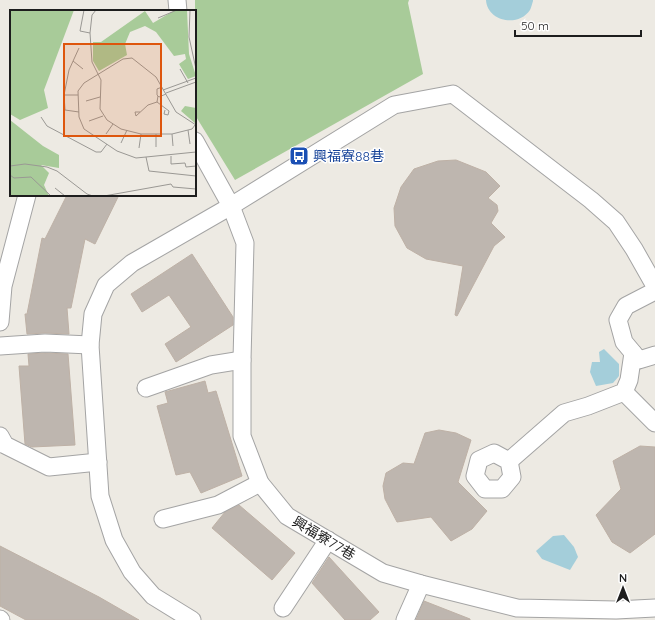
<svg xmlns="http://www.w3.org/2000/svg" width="655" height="620" font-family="Quicksand,'Noto Sans TC',sans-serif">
  <rect width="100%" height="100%" fill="#edeae3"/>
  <polygon fill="#a8cb99" points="195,0 409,0 408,3 423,74 235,180 195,115"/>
  <g fill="#a4ceda">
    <path d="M486,0H533V1C532,4 531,8 530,10C518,28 487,21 486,0Z"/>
    <polygon points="604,349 619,364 619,376 613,383 596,386 590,372 592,362 600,362 599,352"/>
    <polygon points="564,535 574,547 578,557 570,570 542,559 536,551 553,536"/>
  </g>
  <g fill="#beb6af" stroke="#beb1a6">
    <polygon points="456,160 486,172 500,186 488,198 497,205 498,211 491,223 505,237 494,246 457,316 455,315 463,266 426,259 407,248 395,226 394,208 401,187 414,169 438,161"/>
    <polygon points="67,195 119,195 95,244 85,239 71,308 67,308 69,334 45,333 27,334 25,314 27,314 42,238 45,239"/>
    <polygon points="192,254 233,317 233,325 176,362 165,344 191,327 169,295 142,312 131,294"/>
    <polygon points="45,353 68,354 75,445 32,447 25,444 19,366 29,366 28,354"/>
    <polygon points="205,381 208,393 216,391 242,476 201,493 190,472 176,475 157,406 168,403 165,392"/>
    <polygon points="439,430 456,433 471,440 458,482 487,511 472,529 451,541 431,517 397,522 385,499 383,486 386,473 403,463 414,464 425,433"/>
    <polygon points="640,446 655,447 655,534 630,553 612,542 596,515 621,489 613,461"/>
    <polygon points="239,505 295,553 272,580 212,528 225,512"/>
    <polygon points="0,546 99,597 139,620 26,620 0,606"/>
    <polygon points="329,557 379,612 370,620 345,620 312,583"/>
    <polygon points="424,601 470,619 470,620 416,620"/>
  </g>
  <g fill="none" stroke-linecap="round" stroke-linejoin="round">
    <defs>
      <g id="minor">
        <polyline points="177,0 178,11"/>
        <polyline points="195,141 231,206 245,243 242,360 242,436 260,483 287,516 383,573 421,584 517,608 616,610 655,608"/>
        <polyline points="655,291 626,306 618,320 624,342 639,360 655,355"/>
        <polyline points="0,322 3,286 27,195"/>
        <polyline points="0,346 45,343 90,345"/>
        <polyline points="146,388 211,365 242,360"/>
        <polyline points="624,392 655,423"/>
        <polyline points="0,436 5,445 49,467 98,462"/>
        <polygon points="494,453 509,461 512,477 502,489 485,489 475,476 479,460"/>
        <polyline points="509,461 564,413 588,406 624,392 629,380 633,353"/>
        <polyline points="163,519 218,505 260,483"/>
        <polyline points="283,608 328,540"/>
        <polyline points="0,619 1,620"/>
        <polyline points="192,620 153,596 132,572 114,540 100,496 90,345 93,314 106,285 132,263 231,206 394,105 453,94 591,200 616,222 634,249 655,286"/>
        <polyline points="405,620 421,584"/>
      </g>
    </defs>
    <use href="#minor" stroke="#a4a4a4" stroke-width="19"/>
    <use href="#minor" stroke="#fff" stroke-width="17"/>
  </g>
  <defs>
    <symbol id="bus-square" viewBox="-11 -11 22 22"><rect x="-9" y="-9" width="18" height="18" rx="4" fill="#1a4fb4" stroke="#fff"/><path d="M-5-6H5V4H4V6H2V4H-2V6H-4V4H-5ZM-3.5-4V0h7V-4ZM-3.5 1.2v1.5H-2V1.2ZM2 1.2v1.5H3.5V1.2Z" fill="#fff"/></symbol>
  </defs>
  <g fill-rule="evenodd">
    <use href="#bus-square" x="288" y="145" width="22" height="22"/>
  </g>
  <g text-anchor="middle" stroke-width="3" stroke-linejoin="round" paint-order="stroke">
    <g font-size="14" fill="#164399" stroke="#fff" text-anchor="start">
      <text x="313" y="161">興福寮88巷</text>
    </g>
    <g font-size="14" fill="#1d1d1d" stroke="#fff">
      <text transform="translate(324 538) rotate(31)" y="5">興福寮77巷</text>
    </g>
  </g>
  <g transform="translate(10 10)">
    <rect width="186" height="186" fill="#edeae3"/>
    <path d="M0,0H64L34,80L38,98L10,110L0,104ZM165,0H177L179,44L186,66L178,69L169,54L176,49L175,44L164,46L146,22L135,16L120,22L115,34L117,45L89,61L83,51V32H91L135,1L143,13ZM175,96L186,98V114L171,101ZM0,110L33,136L49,145V158L31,155L39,163L34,175L39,186H0Z" fill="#a8cb99"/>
    <path fill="none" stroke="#9a9894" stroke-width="1" d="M74,0L70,21L80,23M86,0L82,5L80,23L82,52L91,70L90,99L97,110L111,119L131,124H162L182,119L185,115M180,0L179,27L186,59M148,8L167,0M69,38L59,60L54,85L55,100L69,102M63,51L73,59M170,59L178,73M152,77L147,79V85L149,87L156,84M153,80L186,68M156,83L186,72M54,85H68M76,91L90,87M147,92L159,101L158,105L154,104L155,100M130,102H125L126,106L138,95L147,92L148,86M31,107L37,116L86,142H91L97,134M79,111L93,106M186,115L166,102L146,67L122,48L113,49L74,73L68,81L69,107L74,119L107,141L126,148L186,142M178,120L180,134M96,124L103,114M146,124V137M162,124L163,136M111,133L117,120M129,138L131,124M161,146V154L175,153L176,157L186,156M136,147L139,161L186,166M0,156L15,154L37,157L47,161L77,184L83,186M0,165L4,168L21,167L41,186M161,174L163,177L186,179M45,178L55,186M94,186L161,174M155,186H175"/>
    <path fill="#de560d" fill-opacity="0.15" stroke="#de560d" stroke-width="2" d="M54,34H151V126H54Z"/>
    <rect width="186" height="186" fill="none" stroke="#1d1d1d" stroke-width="2"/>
  </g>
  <g transform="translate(623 588)" stroke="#ffffff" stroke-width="3" paint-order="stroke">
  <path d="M0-3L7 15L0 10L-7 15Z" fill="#1d1d1d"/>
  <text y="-6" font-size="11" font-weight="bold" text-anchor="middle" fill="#1d1d1d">N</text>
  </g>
  <path d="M515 30v6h126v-6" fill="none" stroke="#1d1d1d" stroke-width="2"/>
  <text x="521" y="30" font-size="12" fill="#1d1d1d" stroke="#ffffff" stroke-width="3" paint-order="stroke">50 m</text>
</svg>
